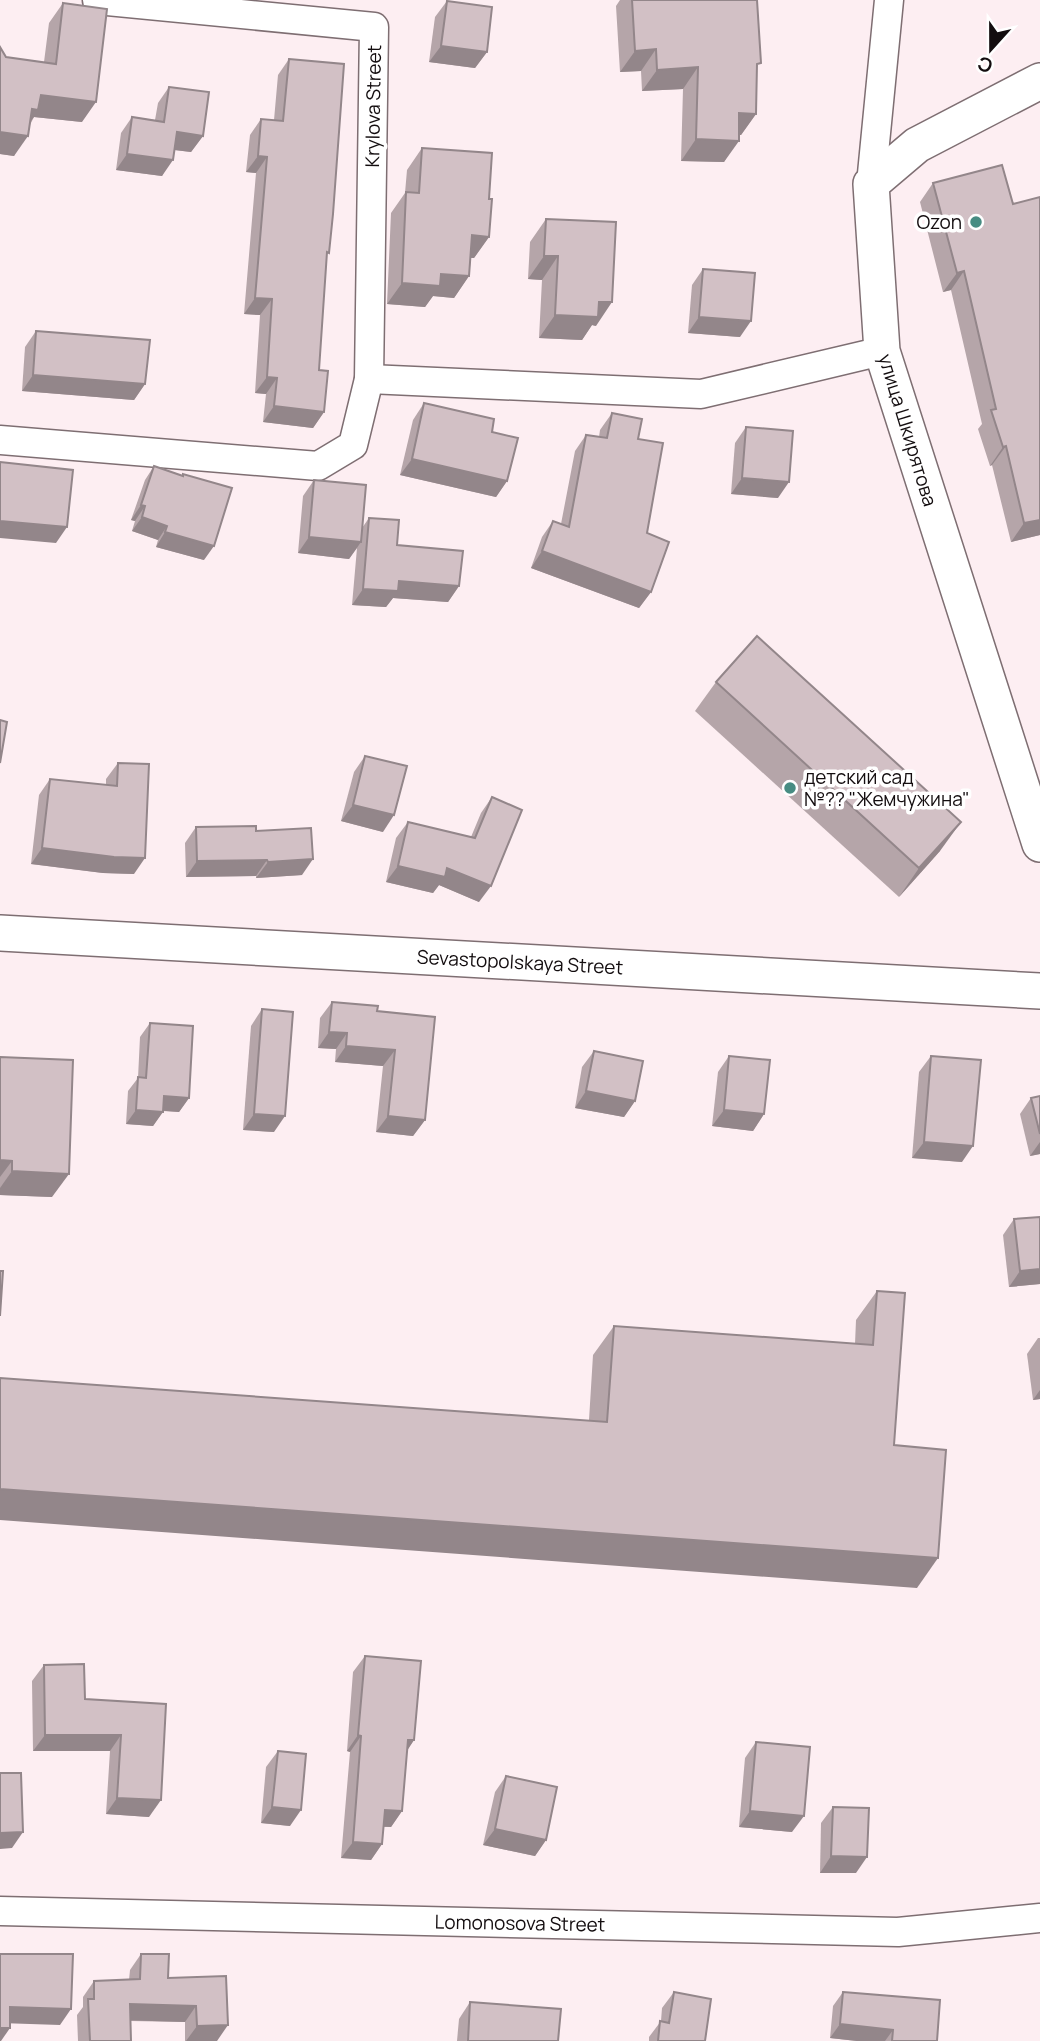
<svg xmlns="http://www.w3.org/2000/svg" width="1040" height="2041" font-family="Manrope,sans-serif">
  <rect width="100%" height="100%" fill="#fdeef2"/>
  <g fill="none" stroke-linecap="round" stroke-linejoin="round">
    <defs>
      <g id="minor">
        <polyline points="871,184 889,0"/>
        <polyline points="369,379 701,394 882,351"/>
        <polyline points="0,440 318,466 353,445 369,379 374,27 97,0"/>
        <polyline points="0,1911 898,1932 1040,1918"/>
      </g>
      <g id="tertiary">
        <polyline points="1040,81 917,145 871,184 882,351 1040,844"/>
        <polyline points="0,933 1040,991"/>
      </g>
    </defs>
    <use href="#minor" stroke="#7e6e72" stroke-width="31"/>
    <use href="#tertiary" stroke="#7e6e72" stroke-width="38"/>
    <use href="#minor" stroke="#fff" stroke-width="28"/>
    <use href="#tertiary" stroke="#fff" stroke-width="35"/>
  </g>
  <g fill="#b5a5a9">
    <polygon points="620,0 757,0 756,114 741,135 739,135 724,162 681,161 683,89 642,91 641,71 620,72 616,6"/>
    <polygon points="447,1 487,52 475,68 429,62 435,17"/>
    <polygon points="63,3 82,122 34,117 14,156 0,154 0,47 6,57 44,62 49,23"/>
    <polygon points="289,59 326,257 319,370 324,412 313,428 263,422 266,394 255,393 260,315 244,314 256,173 246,172 250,135 261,119 274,120 278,75"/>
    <polygon points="169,87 203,136 191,152 175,150 162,176 116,170 121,133 132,117 155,120 158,103"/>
    <polygon points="422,148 489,199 489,237 474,258 471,258 469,276 454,298 433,296 425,307 387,304 391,213 405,193 407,170"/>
    <polygon points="1002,165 1040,535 1011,542 992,465 990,466 978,429 982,424 951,290 943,292 920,202 933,183"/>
    <polygon points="546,219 596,326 592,325 582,340 539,338 542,280 528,279 530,242"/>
    <polygon points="703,269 740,337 688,333 692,285"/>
    <polygon points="36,331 145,384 134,400 22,391 25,347"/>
    <polygon points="424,403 492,432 507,481 496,497 400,475 413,420"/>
    <polygon points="612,413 638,439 651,592 639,608 531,568 542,537 553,521 561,524 575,451 586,435 599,437 600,430"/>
    <polygon points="746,427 778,498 731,494 735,443"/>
    <polygon points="154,466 182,476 183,474 204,560 156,547 158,540 132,531 135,521 131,520 145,480"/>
    <polygon points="314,480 362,528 369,518 397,545 459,586 448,602 393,598 386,607 352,605 357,548 349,559 298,553 303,496"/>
    <polygon points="716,682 940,851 899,897 695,711"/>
    <polygon points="365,756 383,832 341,821 354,772"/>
    <polygon points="118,763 134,874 103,873 31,864 39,795 50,779 106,785 106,779"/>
    <polygon points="492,797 479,902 439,885 433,893 386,882 396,838 408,822 471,837 481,813"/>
    <polygon points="196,827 256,831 302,875 256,878 256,876 186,877 185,843"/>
    <polygon points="332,1002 377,1011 425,1120 413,1136 376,1132 383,1066 335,1062 336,1049 318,1048 320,1018"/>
    <polygon points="262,1009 274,1132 243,1130 251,1026"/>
    <polygon points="150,1023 189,1098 179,1112 163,1111 153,1126 126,1124 128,1091 138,1078 140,1037"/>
    <polygon points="594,1051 635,1101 624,1117 575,1108 582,1067"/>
    <polygon points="729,1056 764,1114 753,1131 712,1126 718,1072"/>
    <polygon points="931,1056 962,1162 912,1158 919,1072"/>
    <polygon points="0,1057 52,1197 0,1195"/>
    <polygon points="1040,1096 1040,1154 1030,1156 1020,1114 1031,1098"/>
    <polygon points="1040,1217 1040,1284 1009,1287 1003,1235 1014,1219"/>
    <polygon points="877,1291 894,1445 917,1588 589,1420 593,1355 614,1326 855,1344 856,1320"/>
    <polygon points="1038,1338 1040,1338 1040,1399 1033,1400 1027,1354"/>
    <polygon points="365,1656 414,1740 407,1750 402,1811 391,1827 383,1827 382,1844 371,1860 341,1858 350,1752 347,1751 353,1672"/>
    <polygon points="44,1665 85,1699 166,1704 149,1817 106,1814 110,1751 33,1751 32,1681"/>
    <polygon points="756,1742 792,1832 739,1827 745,1758"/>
    <polygon points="278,1751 290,1826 261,1823 266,1767"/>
    <polygon points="506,1776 546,1840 535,1856 483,1845 495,1792"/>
    <polygon points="833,1807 856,1873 820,1873 821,1823"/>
    <polygon points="141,1954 168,1978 226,1976 217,2041 185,2041 185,2022 130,2021 131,2041 78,2041 77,2015 83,2007 83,1997 94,1981 129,1980 130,1970"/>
    <polygon points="674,1992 705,2041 649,2041 649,2037 661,2021 662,2008"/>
    <polygon points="843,1992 937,2041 857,2041 830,2038 833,2006"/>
    <polygon points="470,2002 558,2041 457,2041 459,2019"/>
  </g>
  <g fill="#93868a">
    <polygon points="441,46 487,52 475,68 429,62"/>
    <polygon points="656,49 641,71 620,72 635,51"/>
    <polygon points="698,67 683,89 642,91 657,70"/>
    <polygon points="41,95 96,102 82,122 34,117 24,130 18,129"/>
    <polygon points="739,113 756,114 741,135 724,135"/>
    <polygon points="0,132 28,136 14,156 0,154"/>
    <polygon points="177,132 203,136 191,152 166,149"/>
    <polygon points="696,139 739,141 724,162 681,161"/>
    <polygon points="127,154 173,160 162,176 116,170"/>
    <polygon points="258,156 267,157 256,173 246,172"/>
    <polygon points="472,235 489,237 474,258 457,257"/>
    <polygon points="544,256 558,256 542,280 528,279"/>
    <polygon points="964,271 951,290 943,292 957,273"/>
    <polygon points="441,274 469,276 454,298 433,296 425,307 387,304 402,283"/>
    <polygon points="255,298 272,299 260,315 244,314"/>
    <polygon points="599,302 612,302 596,326 592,325 582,340 539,338 555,315"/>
    <polygon points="699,317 751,321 740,337 688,333"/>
    <polygon points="33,375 145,384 134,400 22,391"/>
    <polygon points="267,377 277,378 266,394 255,393"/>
    <polygon points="274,406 324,412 313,428 263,422"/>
    <polygon points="1006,446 992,465 990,466 1003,447"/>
    <polygon points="412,459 507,481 496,497 400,475"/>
    <polygon points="742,478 789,482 778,498 731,494"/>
    <polygon points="141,505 145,506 135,521 131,520"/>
    <polygon points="142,517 167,526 158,540 132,531"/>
    <polygon points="1040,520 1040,535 1011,542 1024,523"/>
    <polygon points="0,521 67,527 56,543 0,538"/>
    <polygon points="165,532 214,546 204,560 156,547"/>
    <polygon points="309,537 361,542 349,559 298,553"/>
    <polygon points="542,551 651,592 639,608 531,568"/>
    <polygon points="399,581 459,586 448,602 393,598 386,607 352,605 363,589"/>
    <polygon points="353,805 394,815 383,832 341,821"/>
    <polygon points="961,822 940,851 899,897 919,868"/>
    <polygon points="42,848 145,858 134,874 103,873 31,864"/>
    <polygon points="313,859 302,875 256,878 268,862"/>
    <polygon points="267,860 256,876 186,877 197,861"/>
    <polygon points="398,866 447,868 491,886 479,902 439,885 433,893 386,882"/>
    <polygon points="329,1032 347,1033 336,1049 318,1048"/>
    <polygon points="346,1046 395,1050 383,1066 335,1062"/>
    <polygon points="586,1091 635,1101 624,1117 575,1108"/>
    <polygon points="164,1096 189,1098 179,1112 154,1110"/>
    <polygon points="136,1110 163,1112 153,1126 126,1124"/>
    <polygon points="724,1110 764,1114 753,1131 712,1126"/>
    <polygon points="254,1114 285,1116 274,1132 243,1130"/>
    <polygon points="388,1116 425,1120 413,1136 376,1132"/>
    <polygon points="924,1142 973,1146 962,1162 912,1158"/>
    <polygon points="1040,1142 1040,1154 1030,1156"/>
    <polygon points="0,1160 12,1161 0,1177"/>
    <polygon points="12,1171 69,1174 52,1197 0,1195 0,1188"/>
    <polygon points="1040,1269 1040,1284 1009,1287 1020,1271"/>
    <polygon points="1040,1390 1040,1399 1033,1400"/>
    <polygon points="0,1489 938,1558 917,1588 0,1520"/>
    <polygon points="45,1735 121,1735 110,1751 33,1751"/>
    <polygon points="358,1735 361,1736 350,1752 347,1751"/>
    <polygon points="408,1740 414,1740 403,1757"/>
    <polygon points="117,1798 161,1800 149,1817 106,1814"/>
    <polygon points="272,1807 301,1810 290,1826 261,1823"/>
    <polygon points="385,1810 402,1811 391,1827 373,1826"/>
    <polygon points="750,1811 804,1816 792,1832 739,1827"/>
    <polygon points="495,1829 546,1840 535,1856 483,1845"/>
    <polygon points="23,1832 12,1848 0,1849 0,1833"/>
    <polygon points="353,1842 382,1844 371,1860 341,1858"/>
    <polygon points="831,1856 867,1857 856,1873 820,1873"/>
    <polygon points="130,2004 196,2006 185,2022 119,2020"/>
    <polygon points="10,2007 71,2009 60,2025 0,2023"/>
    <polygon points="840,2024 893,2030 885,2041 857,2041 830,2038"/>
    <polygon points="228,2025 217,2041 186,2041 197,2026"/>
    <polygon points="0,2028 10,2028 1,2041 0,2041"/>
  </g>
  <g fill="#d2c0c5" stroke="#93868a" stroke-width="2">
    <polygon points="632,0 757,0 761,63 757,64 756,114 739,113 739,141 696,139 698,67 657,70 656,49 635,51"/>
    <polygon points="447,1 492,7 487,52 441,46"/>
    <polygon points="63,3 107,9 96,102 41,95 38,110 32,109 28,136 0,132 0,47 6,57 56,64"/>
    <polygon points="289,59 344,64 333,214 329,253 327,252 319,370 328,371 324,412 274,406 277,378 267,377 272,299 255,298 267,157 258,156 261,119 283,121"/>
    <polygon points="169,87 209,92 203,136 177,132 173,160 127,154 132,117 164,122"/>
    <polygon points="422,148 492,153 489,199 492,199 489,237 472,235 469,276 441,274 440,286 402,283 406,192 419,193"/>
    <polygon points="1002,165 1013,204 1040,197 1040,520 1024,523 1006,446 1003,447 991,410 996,409 964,271 957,273 933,183"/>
    <polygon points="546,219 616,222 612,302 599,302 598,317 555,315 558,256 544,256"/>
    <polygon points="703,269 755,273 751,321 699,317"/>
    <polygon points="36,331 150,340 145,384 33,375"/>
    <polygon points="424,403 494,419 492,432 518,438 507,481 412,459"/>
    <polygon points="612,413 642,419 638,439 663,443 647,533 669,542 651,592 542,551 553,521 569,527 586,435 607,438"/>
    <polygon points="746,427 793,431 789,482 742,478"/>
    <polygon points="0,462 73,470 67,527 0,521"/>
    <polygon points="154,466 183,476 183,474 232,488 214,546 165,532 167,526 142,517 145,506 141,505"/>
    <polygon points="314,480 366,485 361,542 309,537"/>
    <polygon points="369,518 399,520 397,545 463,551 459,586 399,581 398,591 363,589"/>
    <polygon points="757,636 961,822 919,868 716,682"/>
    <polygon points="0,720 7,722 0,763"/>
    <polygon points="365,756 407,766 394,815 353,805"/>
    <polygon points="118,763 149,764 145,858 114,857 42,848 50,779 117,786"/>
    <polygon points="492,797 522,810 491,886 447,868 445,877 398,866 408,822 475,838"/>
    <polygon points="256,826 256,831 311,828 313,859 268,862 267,860 197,861 196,827"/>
    <polygon points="332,1002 378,1006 377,1011 435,1017 425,1120 388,1116 395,1050 346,1046 347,1033 329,1032"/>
    <polygon points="262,1009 293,1012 285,1116 254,1114"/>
    <polygon points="150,1023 193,1026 189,1098 164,1096 163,1112 136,1110 138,1077 146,1078"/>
    <polygon points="594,1051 643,1061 635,1101 586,1091"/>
    <polygon points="729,1056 770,1060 764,1114 724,1110"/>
    <polygon points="931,1056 981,1060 973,1146 924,1142"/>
    <polygon points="0,1057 73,1060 69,1174 12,1171 12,1161 0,1160"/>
    <polygon points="1040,1096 1040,1134 1031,1098"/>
    <polygon points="1040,1217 1040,1269 1020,1271 1014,1219"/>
    <polygon points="0,1271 3,1271 0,1316"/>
    <polygon points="877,1291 905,1293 894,1445 946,1450 938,1558 0,1489 0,1378 607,1422 614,1326 873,1345"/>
    <polygon points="365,1656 421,1661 414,1740 408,1740 402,1811 385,1810 382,1844 353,1842 361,1736 358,1735"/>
    <polygon points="84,1664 85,1699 166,1704 161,1800 117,1798 121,1735 45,1735 44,1665"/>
    <polygon points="756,1742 810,1747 804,1816 750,1811"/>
    <polygon points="278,1751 306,1754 301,1810 272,1807"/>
    <polygon points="0,1773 21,1773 23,1832 0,1833"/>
    <polygon points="506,1776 557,1787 546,1840 495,1829"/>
    <polygon points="833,1807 869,1808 867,1857 831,1856"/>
    <polygon points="0,1954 73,1954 71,2009 10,2007 10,2028 0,2028"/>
    <polygon points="141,1954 169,1954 168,1978 226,1976 228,2025 197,2026 196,2006 130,2004 131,2041 90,2041 88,1999 94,1999 94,1981 140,1979"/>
    <polygon points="674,1992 711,1999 705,2041 658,2041 660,2021 669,2023"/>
    <polygon points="843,1992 940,2000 937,2041 892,2041 893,2030 840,2024"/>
    <polygon points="470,2002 561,2009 558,2041 468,2041"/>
  </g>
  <g fill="#478c82" stroke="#fff" stroke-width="2.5">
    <circle cx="976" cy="222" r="7"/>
    <circle cx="790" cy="788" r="7"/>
  </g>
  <g text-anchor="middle" stroke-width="7" stroke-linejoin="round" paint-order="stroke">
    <g font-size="19" fill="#130d0f" stroke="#fff">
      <text transform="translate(373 106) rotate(-89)" y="7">Krylova Street</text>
      <text transform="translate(908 430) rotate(73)" y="7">улица Шкирятова</text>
      <text transform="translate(520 962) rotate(3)" y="7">Sevastopolskaya Street</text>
      <text transform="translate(520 1923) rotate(1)" y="7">Lomonosova Street</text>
    </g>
    <g font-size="19" fill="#130d0f" stroke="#fff" text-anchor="end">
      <text x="962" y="229">Ozon</text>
      <text x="804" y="784" text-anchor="start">детский сад<tspan x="804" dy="22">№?? "Жемчужина"</tspan></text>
    </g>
  </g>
  <g transform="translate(991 49) rotate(201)" stroke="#ffffff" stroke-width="5" paint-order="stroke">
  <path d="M0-5L12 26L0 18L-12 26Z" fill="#130d0f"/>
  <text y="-10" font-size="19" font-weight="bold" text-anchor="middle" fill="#130d0f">С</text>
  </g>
</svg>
